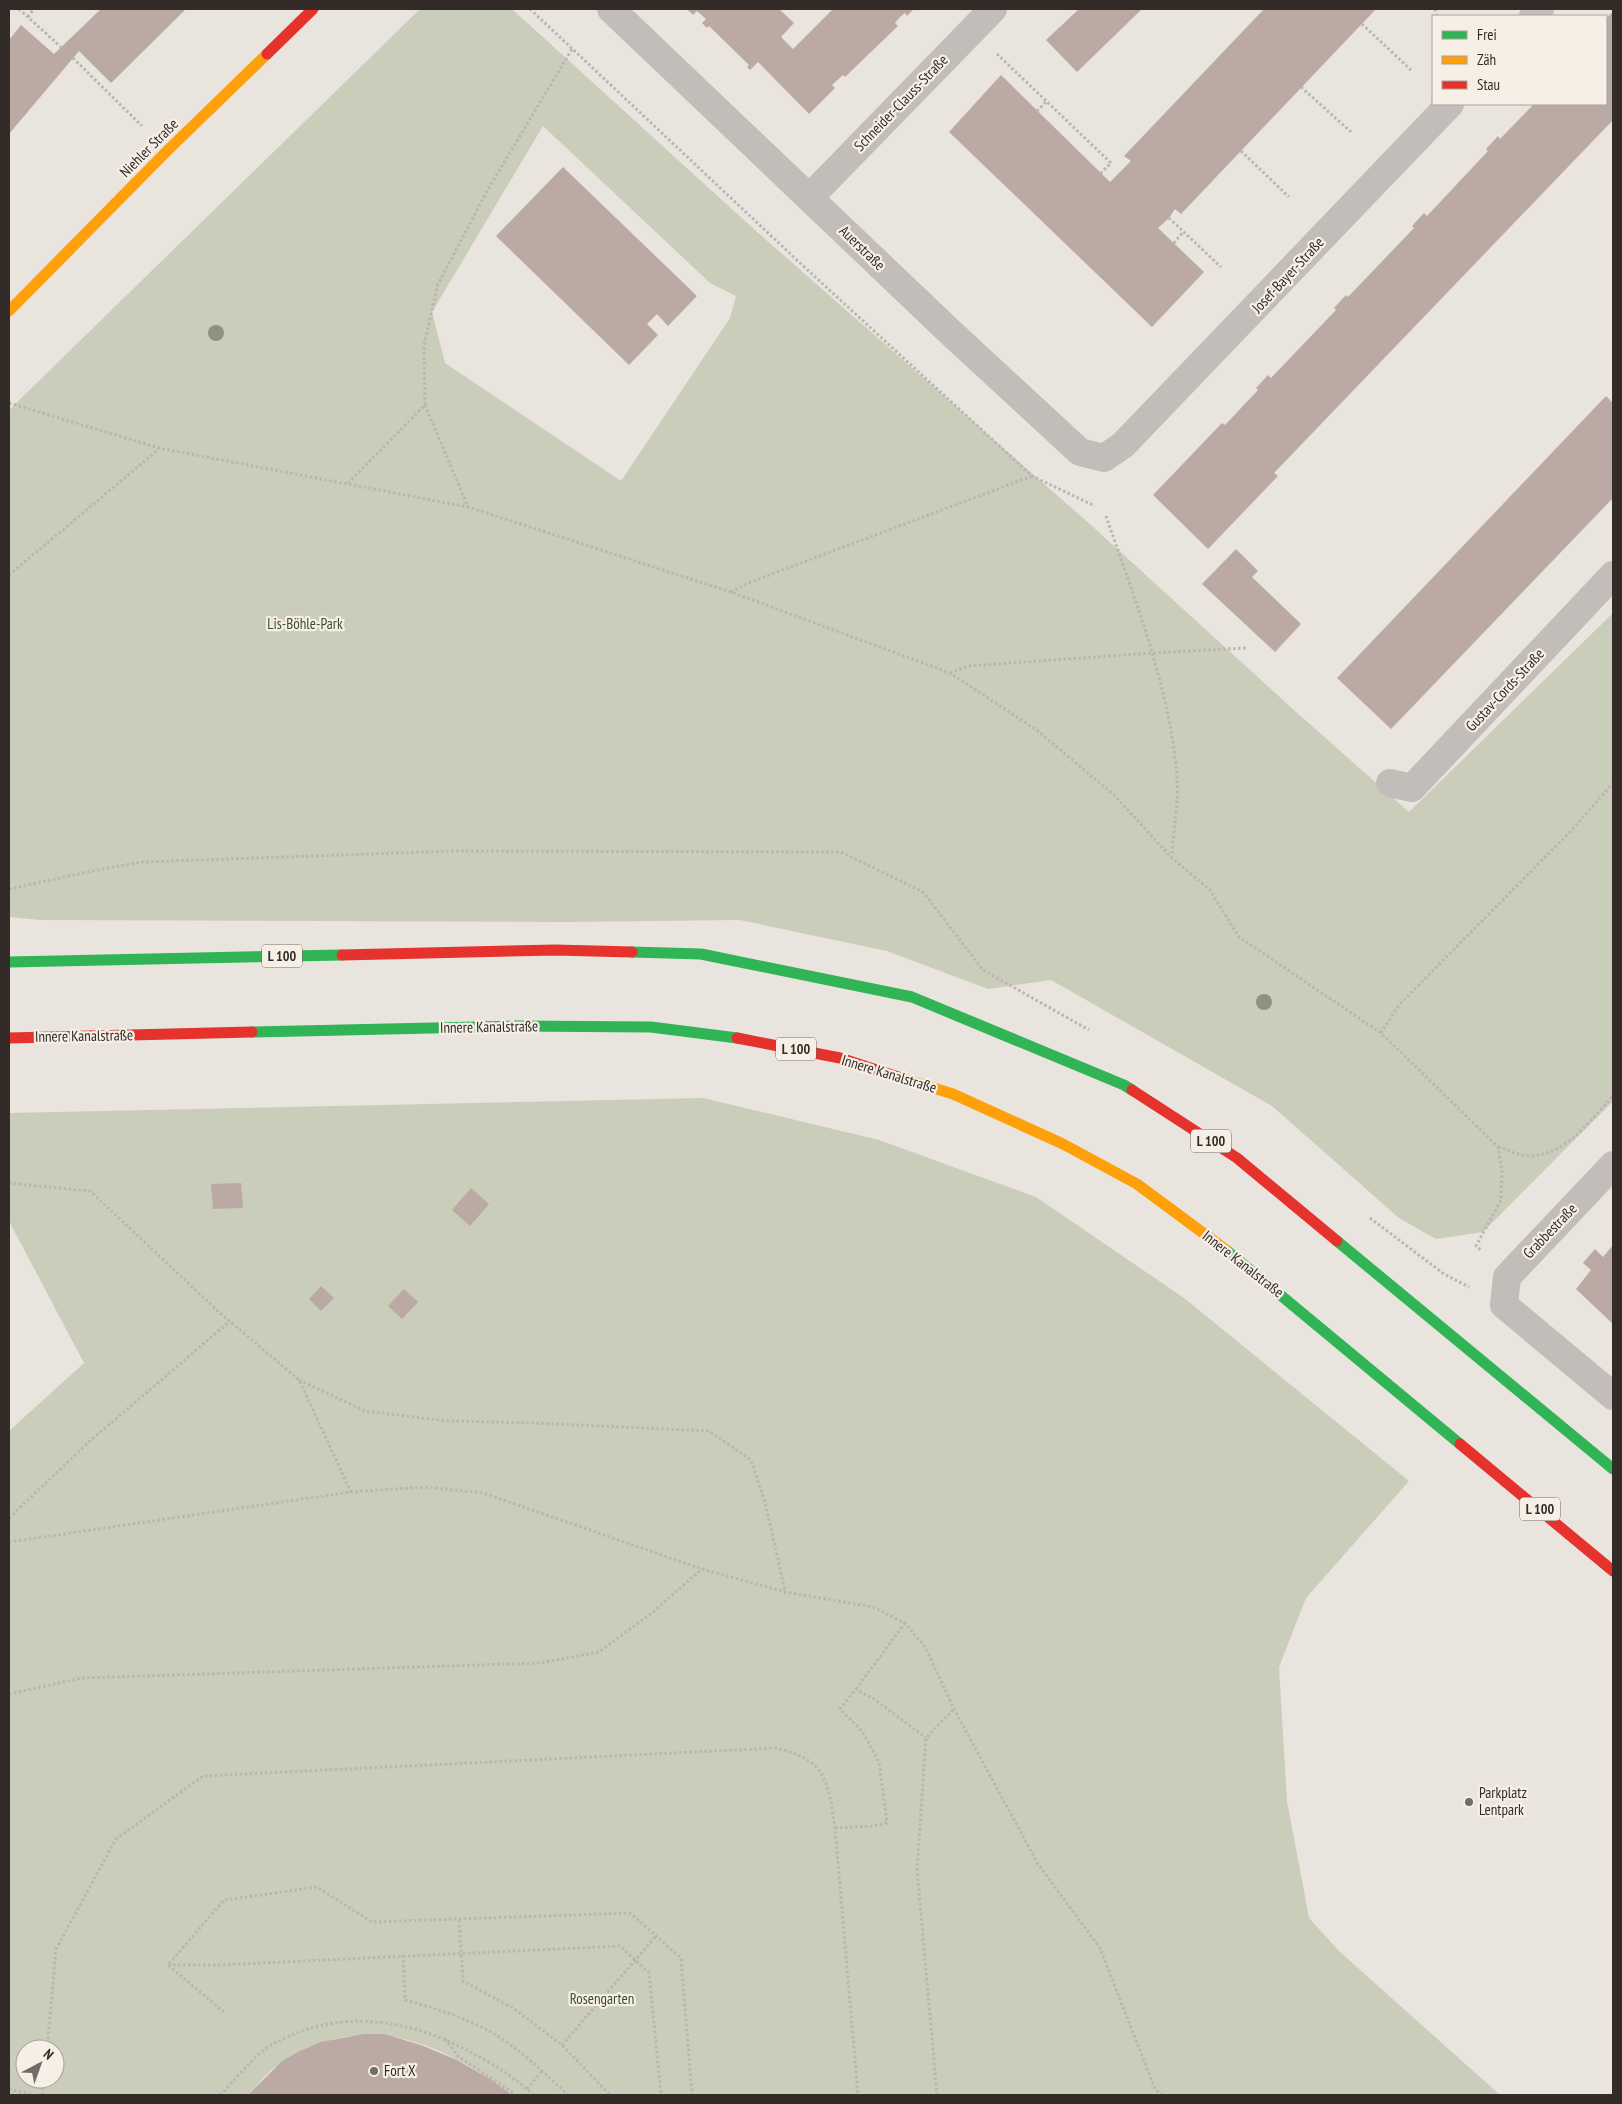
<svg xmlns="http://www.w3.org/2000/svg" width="1622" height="2104" font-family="'PT Sans Narrow',sans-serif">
  <rect width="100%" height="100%" fill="#e9e4de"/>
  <g fill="#cacdba" fill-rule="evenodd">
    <path d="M420,9H512L756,231L1092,526L1296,712L1409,812L1613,613V1101L1483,1232L1436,1239L1399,1218L1272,1106L1051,980L988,989L887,951L740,920L568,922L40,920L9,917V410ZM543,126L710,283L736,296L730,318L621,481L445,363L432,312Z"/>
    <path d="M703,1098L879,1140L1036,1197L1184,1298L1409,1481L1306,1598L1279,1667L1287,1801L1309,1918L1339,1951L1500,2095H512C450,2049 379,2013 304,2051C297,2054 288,2058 281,2063C268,2071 258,2084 248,2095H9V1431L84,1363L9,1221V1113ZM25,2049H55V2079H25Z"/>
  </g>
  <g fill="#baaaa3">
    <polygon points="101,9 186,9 111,83 79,51 9,134 9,40 21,25 54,54"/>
    <polygon points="687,9 779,9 794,23 781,37 793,49 833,9 914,9 907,16 905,13 900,17 895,23 898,26 845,77 843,75 832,85 835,88 809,114 758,62 750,70 747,67 749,65 709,26 707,28 702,23 706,19 697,11 693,15"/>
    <polygon points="1079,9 1142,9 1077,72 1046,40"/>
    <polygon points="1264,9 1376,9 1181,214 1175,209 1169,218 1158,228 1204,272 1152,327 949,132 1001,75 1110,182 1131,161 1124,156"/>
    <polygon points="1613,11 1613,120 1274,473 1278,476 1208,549 1153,495 1222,423 1225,425 1258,390 1256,388 1268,375 1271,378 1336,310 1334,308 1346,295 1348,297 1414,228 1412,226 1424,213 1427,216 1488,151 1486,149 1498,136 1500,139 1534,104 1606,104 1606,19"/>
    <polygon points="563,167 697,296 668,326 657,314 647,324 658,335 629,365 496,236"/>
    <polygon points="1606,396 1613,403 1613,498 1391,729 1337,678"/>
    <polygon points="1236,549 1258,571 1252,577 1301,624 1275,652 1202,584"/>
    <polygon points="241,1183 243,1208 213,1209 211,1184"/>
    <polygon points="471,1188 489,1204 470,1226 452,1210"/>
    <polygon points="1613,1245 1613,1324 1576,1289 1591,1270 1583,1263 1595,1249 1603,1257"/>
    <polygon points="321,1286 334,1298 321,1311 309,1299"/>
    <polygon points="404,1289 418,1302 402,1319 388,1306"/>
    <polygon points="364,2034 384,2034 421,2045 457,2060 490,2079 512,2095 248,2095 281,2062 298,2052 321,2042"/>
  </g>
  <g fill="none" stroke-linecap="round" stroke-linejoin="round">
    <g stroke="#bbb5b1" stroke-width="3" stroke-dasharray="2.5 2.5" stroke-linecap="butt">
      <polyline points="19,9 61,47"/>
      <polyline points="530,9 800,263 1032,476 1095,506"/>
      <polyline points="1435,9 1437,16"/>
      <polyline points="28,17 34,9"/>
      <polyline points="1362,24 1411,70"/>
      <polyline points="997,54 1111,163 1101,173"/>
      <polyline points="73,58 142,126"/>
      <polyline points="1301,87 1351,132"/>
      <polyline points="1037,111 1046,102"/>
      <polyline points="1241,151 1289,197"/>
      <polyline points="1169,218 1221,267"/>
      <polyline points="1174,243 1183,232"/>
      <polyline points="9,403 159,448 468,507 731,592 950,673 1038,731 1114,795 1172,858 1210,890 1239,937 1381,1033 1498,1147 1502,1171 1501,1200 1476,1246 1482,1251"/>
      <polyline points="425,405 468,507"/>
      <polyline points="348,483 425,405 424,345 438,284 487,191 572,49"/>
      <path d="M1106,516C1135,600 1170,688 1177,777C1179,801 1173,833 1172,857"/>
      <polyline points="9,575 159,449"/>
      <polyline points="731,592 748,583 1032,476"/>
      <polyline points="950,673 968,666 1151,653 1247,648"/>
      <polyline points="9,889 92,871 142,862 455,851 841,852 923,892 983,970 1089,1030"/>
      <polyline points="1381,1033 1399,1005 1571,831 1613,783"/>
      <path d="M1498,1147C1506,1149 1513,1153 1521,1155C1561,1162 1589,1122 1613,1096"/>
      <polyline points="9,1183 90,1191 219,1312 299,1380 351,1492"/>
      <polyline points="1370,1218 1444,1274 1469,1287"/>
      <polyline points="299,1380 365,1411 447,1421 535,1423 709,1431 751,1460 765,1502 785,1591"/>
      <polyline points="9,1518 90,1441 230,1321"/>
      <polyline points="9,1542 351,1492 425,1487 483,1493 702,1569 785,1592 873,1607 905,1623 925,1647 954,1709 1038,1864 1100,1948 1155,2089 1162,2095"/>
      <polyline points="856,1689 905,1623"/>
      <polyline points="9,1694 82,1678 540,1663 599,1652 653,1612 702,1569"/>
      <polyline points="835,1828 874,1826 887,1823 879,1762 862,1731 840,1709 856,1689 874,1699 926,1738"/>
      <polyline points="459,1920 463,1981 513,2008 562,2045 610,2095"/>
      <path d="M403,1955L405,2000C435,2008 463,2017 491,2032C516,2046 547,2075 568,2095"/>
      <polyline points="168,1965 219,1965 620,1946 649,1973 661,2095"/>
      <polyline points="224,2012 168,1965 224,1900 317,1887 372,1922 630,1913 681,1958 692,2095"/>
      <polyline points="445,2039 459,2057 515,2094"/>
      <polyline points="562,2045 656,1936"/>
      <path d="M47,2049L56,1949L116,1839L203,1776L775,1748C826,1759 828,1780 835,1828L858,2095"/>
      <polyline points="9,2089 33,2095"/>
      <polyline points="527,2089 542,2071"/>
      <polyline points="42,2095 44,2079"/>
      <path d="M220,2095C235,2080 249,2062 265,2049C275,2042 288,2037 299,2032C359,2010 420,2024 474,2054C495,2065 516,2078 533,2095"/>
      <polyline points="937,2095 917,1869 926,1738 954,1709"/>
    </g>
    <g stroke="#c2bdb8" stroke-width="28">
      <polyline points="611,9 949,331 1080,452 1104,458 1123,445 1450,104"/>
      <polyline points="1533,16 1540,9"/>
      <polyline points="810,197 993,9"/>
      <polyline points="1390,783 1412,788 1613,575"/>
      <polyline points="1613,1165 1507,1277 1504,1305 1613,1396"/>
    </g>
    <g stroke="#30b455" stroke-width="11">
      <polyline points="632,952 701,954 912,997 1124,1085 1132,1090"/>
      <polyline points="9,962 342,955"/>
      <polyline points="252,1032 516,1026 651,1027 737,1038"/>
      <polyline points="1337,1241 1613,1469"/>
      <polyline points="1226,1250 1460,1444"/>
    </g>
    <g stroke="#ff9f0a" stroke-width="11">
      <polyline points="9,311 167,151 267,54"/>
      <polyline points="898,1077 953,1094 1063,1144 1137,1184 1226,1250"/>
    </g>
    <g stroke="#e5322d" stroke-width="11">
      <polyline points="267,54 313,9"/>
      <polyline points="342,955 555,950 632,952"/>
      <polyline points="9,1038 252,1032"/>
      <polyline points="737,1038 840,1058 898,1077"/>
      <polyline points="1132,1090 1237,1158 1337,1241"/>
      <polyline points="1460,1444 1613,1571"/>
    </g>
  </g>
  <g fill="#8d917d">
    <circle cx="216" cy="333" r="8"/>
    <circle cx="1264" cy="1002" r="8"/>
  </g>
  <g fill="#726c67" stroke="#f6efe6" stroke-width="2">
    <circle cx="1469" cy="1802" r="5"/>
    <circle cx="374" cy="2071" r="5"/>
  </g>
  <g text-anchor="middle" stroke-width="4.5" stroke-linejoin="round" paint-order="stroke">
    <g fill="#f6efe6" stroke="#6d6660" stroke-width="1">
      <rect x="262" y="944.5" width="40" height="23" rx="4"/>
      <rect x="776" y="1037.5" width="40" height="23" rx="4"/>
      <rect x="1191" y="1129.5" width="40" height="23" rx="4"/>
      <rect x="1520" y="1497.5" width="40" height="23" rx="4"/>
    </g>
    <g font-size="14" font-weight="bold" fill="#322b27">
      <text x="282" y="961">L 100</text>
      <text x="796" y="1054">L 100</text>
      <text x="1211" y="1146">L 100</text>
      <text x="1540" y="1514">L 100</text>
    </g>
    <g font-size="15" fill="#322b27" stroke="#f6efe6">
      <text transform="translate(901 103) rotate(-46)" y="5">Schneider-Clauss-Straße</text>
      <text transform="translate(149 148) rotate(-45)" y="5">Niehler Straße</text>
      <text transform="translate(862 248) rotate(44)" y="5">Auerstraße</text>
      <text transform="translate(1288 275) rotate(-47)" y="5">Josef-Bayer-Straße</text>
      <text transform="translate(1505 690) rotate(-47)" y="5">Gustav-Cords-Straße</text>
      <text transform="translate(489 1027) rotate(-1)" y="5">Innere Kanalstraße</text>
      <text transform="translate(84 1036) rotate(-1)" y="5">Innere Kanalstraße</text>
      <text transform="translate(889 1074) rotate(17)" y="5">Innere Kanalstraße</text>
      <text transform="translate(1550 1231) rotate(-46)" y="5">Grabbestraße</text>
      <text transform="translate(1243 1264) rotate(38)" y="5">Innere Kanalstraße</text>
    </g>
    <g font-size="15" fill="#414d2e" stroke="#f6efe6">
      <text x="305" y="629">Lis-Böhle-Park</text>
      <text x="602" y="2004">Rosengarten</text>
    </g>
    <g font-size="15" fill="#322b27" stroke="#f6efe6" text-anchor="start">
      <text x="1479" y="1798">Parkplatz<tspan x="1479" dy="17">Lentpark</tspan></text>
      <text x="384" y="2076">Fort X</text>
    </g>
  </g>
  <rect width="1622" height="2104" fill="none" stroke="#322b27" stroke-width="20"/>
  <rect x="1432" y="15" width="175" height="90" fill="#f6efe6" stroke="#a8a19a"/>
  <rect x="1442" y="31" width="25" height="8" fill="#30b455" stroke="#a8a19a"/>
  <text x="1477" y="40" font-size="15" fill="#322b27">Frei</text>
  <rect x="1442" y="56" width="25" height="8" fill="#ff9f0a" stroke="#a8a19a"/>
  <text x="1477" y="65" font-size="15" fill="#322b27">Zäh</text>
  <rect x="1442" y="81" width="25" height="8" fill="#e5322d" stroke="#a8a19a"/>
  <text x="1477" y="90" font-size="15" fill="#322b27">Stau</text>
  <g transform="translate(40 2064) rotate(41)"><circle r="24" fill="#f6efe6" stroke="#a8a19a"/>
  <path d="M0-4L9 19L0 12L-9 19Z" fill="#726c67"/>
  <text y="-8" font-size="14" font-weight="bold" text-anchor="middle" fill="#322b27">N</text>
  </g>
</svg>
